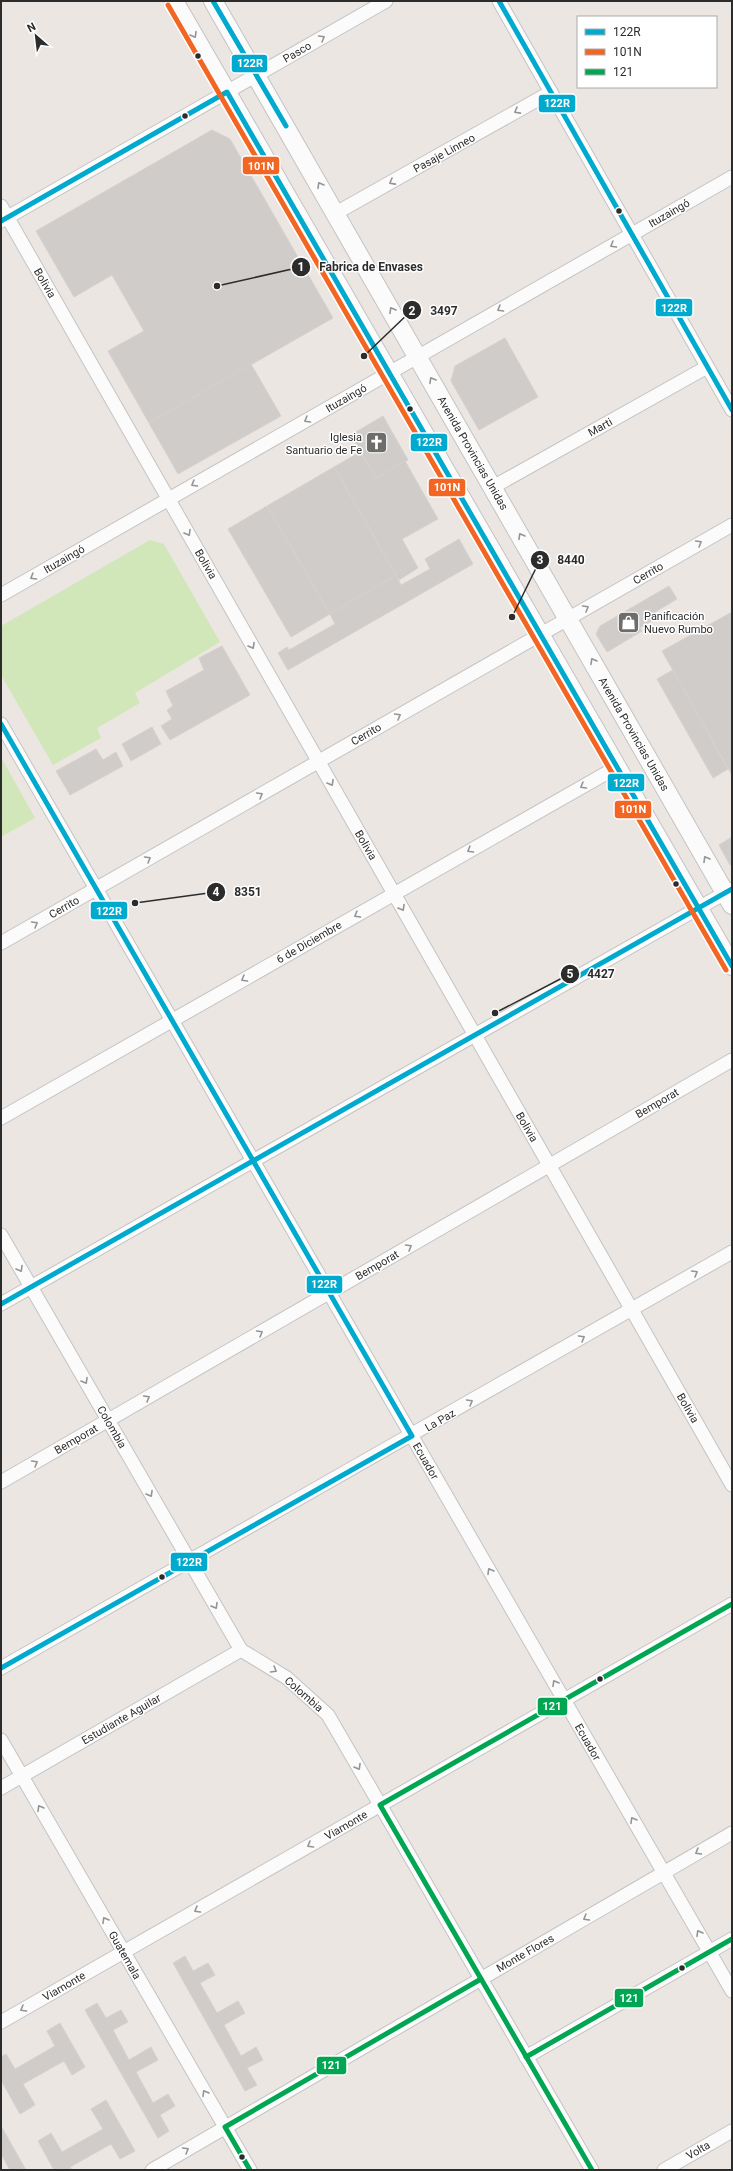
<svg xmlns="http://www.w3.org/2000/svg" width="733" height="2171" font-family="Roboto,sans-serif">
  <rect width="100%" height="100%" fill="#ebe6e2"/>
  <g fill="#d2e7b9">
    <polygon points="150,540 164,544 220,642 135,693 140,703 97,728 101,738 53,765 1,675 1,626"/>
    <polygon points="1,757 35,818 1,837"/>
  </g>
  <g fill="#d0ccc9" stroke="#d6d1ce">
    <polygon points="212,130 230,139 333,318 149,423 108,351 144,331 112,275 74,297 36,231"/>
    <polygon points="505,338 538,397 479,430 451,381 455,366"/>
    <polygon points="251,364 281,416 178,474 149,423"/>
    <polygon points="383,416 408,460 376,478 351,435"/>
    <polygon points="360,452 376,478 405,461 438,519 402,539 418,568 399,580 334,467"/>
    <polygon points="334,467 396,575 330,614 267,506"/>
    <polygon points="267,506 330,614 291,637 228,529"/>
    <polygon points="459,539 473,564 288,670 278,653 287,647 289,650 335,624 330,614 396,575 401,585 430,569 425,559"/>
    <polygon points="669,586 677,599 655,612 658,617 640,628 642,631 607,652 596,634 600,626"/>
    <polygon points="732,612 732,775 662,651"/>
    <polygon points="222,646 250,695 170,740 161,726 172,719 167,710 173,706 166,691 204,670 199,658"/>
    <polygon points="673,670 728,769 713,778 657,679"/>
    <polygon points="152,727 161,744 131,761 122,744"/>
    <polygon points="96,749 103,760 116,752 123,766 70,795 56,771"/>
    <polygon points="732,837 732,864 730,865 719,845"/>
    <polygon points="185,1956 193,1971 208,1963 215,1975 200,1983 217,2013 238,2001 245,2013 224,2025 241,2056 256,2047 263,2060 247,2068 257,2085 245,2091 173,1963"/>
    <polygon points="97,2003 106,2018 121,2010 128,2022 113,2030 129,2060 151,2047 158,2060 136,2072 153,2103 168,2094 175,2106 160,2115 169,2131 158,2138 85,2010"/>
    <polygon points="60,2023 85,2067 72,2075 64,2061 23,2084 35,2105 20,2114 1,2080 1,2057 6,2054 15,2069 55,2046 47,2031"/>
    <polygon points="106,2100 135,2151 120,2159 111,2144 70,2167 72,2170 54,2170 38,2141 51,2133 62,2152 103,2129 91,2109"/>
    <polygon points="1,2126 26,2170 10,2170 1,2154"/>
  </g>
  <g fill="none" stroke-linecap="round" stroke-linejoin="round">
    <defs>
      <g id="street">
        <polyline points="499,1 732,410"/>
        <polyline points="1,206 732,1485"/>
        <polyline points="336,213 551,92"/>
        <polyline points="1,221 386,1"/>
        <polyline points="493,487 707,367"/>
        <polyline points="1,595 732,177"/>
        <polyline points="1,724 732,1991"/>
        <polyline points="1,943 732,525"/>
        <polyline points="1,1118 617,767"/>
        <polyline points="1,1235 241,1650 287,1678 328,1715 592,2170"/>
        <polyline points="1,1304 732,889"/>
        <polyline points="1,1482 732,1060"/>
        <polyline points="1,1668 732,1252"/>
        <polyline points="1,1740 250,2170"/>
        <polyline points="1,1788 241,1650"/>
        <polyline points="1,2022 732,1604"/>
        <polyline points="526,2057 732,1939"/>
        <polyline points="152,2170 732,1833"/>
        <polyline points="664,2170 732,2131"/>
      </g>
      <g id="secondary">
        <polyline points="174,1 732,966"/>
        <polyline points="213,1 732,905"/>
      </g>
    </defs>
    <use href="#street" stroke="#c4c3c3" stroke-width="15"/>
    <use href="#secondary" stroke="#c4c3c3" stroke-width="20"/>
    <use href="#street" stroke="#fcfbfb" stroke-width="13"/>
    <use href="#secondary" stroke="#fcfbfb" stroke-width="18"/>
    <defs>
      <g id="bus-1">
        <polyline points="213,1 286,126"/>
        <polyline points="499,1 732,410"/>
        <polyline points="1,221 227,92 732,966"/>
        <polyline points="1,724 412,1436 1,1668"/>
        <polyline points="1,1304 732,889"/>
      </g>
      <polyline id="bus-2" points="168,5 726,970"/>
      <g id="bus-3">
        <polyline points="526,2057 732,1939"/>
        <polyline points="250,2170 225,2127 481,1979"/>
        <polyline points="592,2170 380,1805 732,1604"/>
      </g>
    </defs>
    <use href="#bus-1" stroke="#fff" stroke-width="8"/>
    <use href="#bus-2" stroke="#fff" stroke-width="8"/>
    <use href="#bus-3" stroke="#fff" stroke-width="8"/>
    <use href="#bus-1" stroke="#00a9ce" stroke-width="5"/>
    <use href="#bus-2" stroke="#f26522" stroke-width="5"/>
    <use href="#bus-3" stroke="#00a651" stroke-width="5"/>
  </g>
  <defs><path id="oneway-chevron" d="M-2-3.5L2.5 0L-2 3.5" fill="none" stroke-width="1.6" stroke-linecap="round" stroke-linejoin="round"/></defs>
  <g stroke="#949494">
    <use href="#oneway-chevron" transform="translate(194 35) rotate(60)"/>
    <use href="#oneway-chevron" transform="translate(322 38) rotate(-30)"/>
    <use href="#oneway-chevron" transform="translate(517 111) rotate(151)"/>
    <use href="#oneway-chevron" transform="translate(392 182) rotate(151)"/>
    <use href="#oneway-chevron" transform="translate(320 185) rotate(-120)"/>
    <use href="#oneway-chevron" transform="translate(613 245) rotate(150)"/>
    <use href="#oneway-chevron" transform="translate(500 309) rotate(150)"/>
    <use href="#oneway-chevron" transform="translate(392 310) rotate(-120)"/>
    <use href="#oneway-chevron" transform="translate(432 380) rotate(-120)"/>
    <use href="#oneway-chevron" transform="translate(307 420) rotate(150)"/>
    <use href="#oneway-chevron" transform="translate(194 484) rotate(150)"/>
    <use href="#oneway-chevron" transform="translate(188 533) rotate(60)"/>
    <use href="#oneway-chevron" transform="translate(521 536) rotate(-120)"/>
    <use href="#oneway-chevron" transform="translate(699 543) rotate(-30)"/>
    <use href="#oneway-chevron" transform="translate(33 577) rotate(150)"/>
    <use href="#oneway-chevron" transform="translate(586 608) rotate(-30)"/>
    <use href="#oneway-chevron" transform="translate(252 646) rotate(60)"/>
    <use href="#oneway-chevron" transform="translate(593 661) rotate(-120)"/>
    <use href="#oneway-chevron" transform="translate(398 716) rotate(-30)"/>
    <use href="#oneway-chevron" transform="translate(331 783) rotate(60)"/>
    <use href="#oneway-chevron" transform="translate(583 786) rotate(150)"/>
    <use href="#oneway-chevron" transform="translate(260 795) rotate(-30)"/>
    <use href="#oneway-chevron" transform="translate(470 850) rotate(150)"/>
    <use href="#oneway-chevron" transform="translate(148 859) rotate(-30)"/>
    <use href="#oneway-chevron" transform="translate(706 859) rotate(-120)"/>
    <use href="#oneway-chevron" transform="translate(402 908) rotate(60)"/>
    <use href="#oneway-chevron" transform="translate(357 915) rotate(150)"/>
    <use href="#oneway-chevron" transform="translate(35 924) rotate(-30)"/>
    <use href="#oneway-chevron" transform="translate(244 979) rotate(150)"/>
    <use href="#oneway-chevron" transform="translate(409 1247) rotate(-30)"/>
    <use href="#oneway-chevron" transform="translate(20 1269) rotate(60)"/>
    <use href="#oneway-chevron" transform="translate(695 1273) rotate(-30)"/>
    <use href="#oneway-chevron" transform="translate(260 1333) rotate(-30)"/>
    <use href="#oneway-chevron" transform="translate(582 1338) rotate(-30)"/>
    <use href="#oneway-chevron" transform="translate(85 1381) rotate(60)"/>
    <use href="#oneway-chevron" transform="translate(147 1398) rotate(-30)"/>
    <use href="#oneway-chevron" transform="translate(470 1402) rotate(-30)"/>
    <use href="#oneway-chevron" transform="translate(35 1463) rotate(-30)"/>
    <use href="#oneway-chevron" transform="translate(150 1494) rotate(60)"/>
    <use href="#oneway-chevron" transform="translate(490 1571) rotate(-120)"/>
    <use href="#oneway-chevron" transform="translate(215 1606) rotate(60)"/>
    <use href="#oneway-chevron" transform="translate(274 1670) rotate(31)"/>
    <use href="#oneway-chevron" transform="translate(555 1683) rotate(-120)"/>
    <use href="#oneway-chevron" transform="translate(358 1767) rotate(60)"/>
    <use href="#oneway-chevron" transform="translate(40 1808) rotate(-120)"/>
    <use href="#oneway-chevron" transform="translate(633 1820) rotate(-120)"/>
    <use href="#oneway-chevron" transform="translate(310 1845) rotate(150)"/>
    <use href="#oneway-chevron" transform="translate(698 1852) rotate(150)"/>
    <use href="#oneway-chevron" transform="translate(197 1910) rotate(150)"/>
    <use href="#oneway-chevron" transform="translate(586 1918) rotate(150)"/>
    <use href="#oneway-chevron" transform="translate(105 1920) rotate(-120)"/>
    <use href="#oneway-chevron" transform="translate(699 1933) rotate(-120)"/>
    <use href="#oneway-chevron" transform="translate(23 2009) rotate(150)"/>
    <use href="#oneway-chevron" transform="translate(205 2093) rotate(-120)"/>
    <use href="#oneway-chevron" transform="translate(186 2150) rotate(-30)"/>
  </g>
  <defs>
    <symbol id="church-square" viewBox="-11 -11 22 22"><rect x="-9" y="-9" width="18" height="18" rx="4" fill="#6f6d6c" stroke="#fff"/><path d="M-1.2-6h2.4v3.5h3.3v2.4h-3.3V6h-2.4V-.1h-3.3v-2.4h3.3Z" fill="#fff"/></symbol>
    <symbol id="shop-square" viewBox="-11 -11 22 22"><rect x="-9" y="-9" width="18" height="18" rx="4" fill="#6f6d6c" stroke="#fff"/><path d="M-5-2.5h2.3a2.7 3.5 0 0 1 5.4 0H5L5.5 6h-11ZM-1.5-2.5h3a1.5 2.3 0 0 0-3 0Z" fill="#fff"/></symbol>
  </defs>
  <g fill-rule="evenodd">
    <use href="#church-square" x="364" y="430" width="25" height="25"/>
    <use href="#shop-square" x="616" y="610" width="25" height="25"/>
  </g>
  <g fill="#2c2c2c" stroke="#fff" stroke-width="1.5">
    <circle cx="198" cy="56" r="3.5"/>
    <circle cx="185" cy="116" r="3.5"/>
    <circle cx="619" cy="211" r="3.5"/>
    <circle cx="410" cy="409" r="3.5"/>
    <circle cx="676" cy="884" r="3.5"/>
    <circle cx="162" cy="1577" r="3.5"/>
    <circle cx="600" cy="1679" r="3.5"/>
    <circle cx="682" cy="1968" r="3.5"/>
    <circle cx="242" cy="2157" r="3.5"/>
  </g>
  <g text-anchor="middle" stroke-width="3" stroke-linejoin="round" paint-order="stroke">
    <g font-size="11" fill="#2c2c2c" stroke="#fff">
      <text transform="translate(297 52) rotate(-30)" y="4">Pasco</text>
      <text transform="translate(444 153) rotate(-29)" y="4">Pasaje Linneo</text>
      <text transform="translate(669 213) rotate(-30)" y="4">Ituzaingó</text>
      <text transform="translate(45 283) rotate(60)" y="4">Bolivia</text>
      <text transform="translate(346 398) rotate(-30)" y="4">Ituzaingó</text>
      <text transform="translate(600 427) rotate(-29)" y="4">Marti</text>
      <text transform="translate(473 453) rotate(60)" y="4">Avenida Provincias Unidas</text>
      <text transform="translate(64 559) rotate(-30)" y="4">Ituzaingó</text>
      <text transform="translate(206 564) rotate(60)" y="4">Bolivia</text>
      <text transform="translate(648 573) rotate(-30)" y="4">Cerrito</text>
      <text transform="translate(366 734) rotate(-30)" y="4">Cerrito</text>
      <text transform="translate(634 734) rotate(60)" y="4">Avenida Provincias Unidas</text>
      <text transform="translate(366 845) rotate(60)" y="4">Bolivia</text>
      <text transform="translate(64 907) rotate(-30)" y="4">Cerrito</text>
      <text transform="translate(309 942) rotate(-30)" y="4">6 de Diciembre</text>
      <text transform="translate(657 1103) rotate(-30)" y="4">Bemporat</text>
      <text transform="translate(527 1127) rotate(60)" y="4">Bolivia</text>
      <text transform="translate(377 1265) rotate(-30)" y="4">Bemporat</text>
      <text transform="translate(688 1408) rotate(60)" y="4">Bolivia</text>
      <text transform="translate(440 1420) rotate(-30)" y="4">La Paz</text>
      <text transform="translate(112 1427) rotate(60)" y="4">Colombia</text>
      <text transform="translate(76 1439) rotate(-30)" y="4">Bemporat</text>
      <text transform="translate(426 1461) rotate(60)" y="4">Ecuador</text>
      <text transform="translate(304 1694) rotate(41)" y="4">Colombia</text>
      <text transform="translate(121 1719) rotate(-30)" y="4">Estudiante Aguilar</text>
      <text transform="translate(588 1742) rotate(60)" y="4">Ecuador</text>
      <text transform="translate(346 1825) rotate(-30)" y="4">Viamonte</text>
      <text transform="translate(525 1953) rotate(-30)" y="4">Monte Flores</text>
      <text transform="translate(125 1955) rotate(60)" y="4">Guatemala</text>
      <text transform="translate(64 1986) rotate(-30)" y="4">Viamonte</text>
      <text transform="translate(698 2150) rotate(-30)" y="4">Volta</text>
    </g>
    <g font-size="11" fill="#2c2c2c" stroke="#fff" text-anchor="end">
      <text x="362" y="441">Iglesia<tspan x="362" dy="13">Santuario de Fe</tspan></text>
      <text x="644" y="620" text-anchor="start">Panificación<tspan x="644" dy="13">Nuevo Rumbo</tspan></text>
    </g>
  </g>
  <path fill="none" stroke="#2c2c2c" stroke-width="1.5" d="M217 286L301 267M364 356L412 310M512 617L540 560M135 903L216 892M495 1013L570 974"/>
  <g fill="#2c2c2c" stroke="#fff" stroke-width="1.5">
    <circle cx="217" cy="286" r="4"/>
    <circle cx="364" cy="356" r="4"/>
    <circle cx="512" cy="617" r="4"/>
    <circle cx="135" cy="903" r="4"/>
    <circle cx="495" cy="1013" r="4"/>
    <circle cx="301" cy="267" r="10"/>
    <circle cx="412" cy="310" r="10"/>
    <circle cx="540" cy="560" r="10"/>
    <circle cx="216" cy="892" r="10"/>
    <circle cx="570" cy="974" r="10"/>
  </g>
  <g font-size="12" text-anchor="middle" font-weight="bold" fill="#fff">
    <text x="301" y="271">1</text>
    <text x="412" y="315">2</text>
    <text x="540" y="564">3</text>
    <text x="216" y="896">4</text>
    <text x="570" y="978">5</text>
  </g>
  <g font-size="12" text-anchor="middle" font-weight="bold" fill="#2c2c2c" stroke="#fff" stroke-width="3" stroke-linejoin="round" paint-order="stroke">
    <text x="371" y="271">Fabrica de Envases</text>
    <text x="444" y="315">3497</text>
    <text x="571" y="564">8440</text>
    <text x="248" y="896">8351</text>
    <text x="601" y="978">4427</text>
  </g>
  <g stroke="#fff" stroke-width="1.5">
    <rect x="231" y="54" width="37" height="19" rx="4" fill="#00a9ce"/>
    <rect x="538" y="94" width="38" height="19" rx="4" fill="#00a9ce"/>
    <rect x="242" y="156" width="38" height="19" rx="4" fill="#f26522"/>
    <rect x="655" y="298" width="38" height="19" rx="4" fill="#00a9ce"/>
    <rect x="410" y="433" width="38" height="19" rx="4" fill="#00a9ce"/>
    <rect x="428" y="478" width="38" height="19" rx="4" fill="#f26522"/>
    <rect x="607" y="773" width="38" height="19" rx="4" fill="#00a9ce"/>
    <rect x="614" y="800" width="38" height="19" rx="4" fill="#f26522"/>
    <rect x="90" y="901" width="38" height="19" rx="4" fill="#00a9ce"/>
    <rect x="306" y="1275" width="37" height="19" rx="4" fill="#00a9ce"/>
    <rect x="170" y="1552" width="38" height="20" rx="4" fill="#00a9ce"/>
    <rect x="537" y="1697" width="31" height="19" rx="4" fill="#00a651"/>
    <rect x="614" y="1988" width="30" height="20" rx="4" fill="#00a651"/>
    <rect x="316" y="2056" width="31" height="19" rx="4" fill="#00a651"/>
  </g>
  <g font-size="11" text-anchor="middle" font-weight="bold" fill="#fff">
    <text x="250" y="67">122R</text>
    <text x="557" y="107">122R</text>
    <text x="261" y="170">101N</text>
    <text x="674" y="312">122R</text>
    <text x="429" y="446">122R</text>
    <text x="447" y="491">101N</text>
    <text x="626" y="787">122R</text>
    <text x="633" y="813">101N</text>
    <text x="109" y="915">122R</text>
    <text x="324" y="1288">122R</text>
    <text x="189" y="1566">122R</text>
    <text x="552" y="1710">121</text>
    <text x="629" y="2002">121</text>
    <text x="331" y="2069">121</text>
  </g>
  <rect width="733" height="2171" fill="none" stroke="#2c2c2c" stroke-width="4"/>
  <rect x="577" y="16" width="140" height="72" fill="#ffffff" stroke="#ababab"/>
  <rect x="585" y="29" width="20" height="6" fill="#00a9ce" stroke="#ababab"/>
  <text x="613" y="36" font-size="12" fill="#2c2c2c">122R</text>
  <rect x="585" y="49" width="20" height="6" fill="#f26522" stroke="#ababab"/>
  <text x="613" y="56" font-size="12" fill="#2c2c2c">101N</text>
  <rect x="585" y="69" width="20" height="6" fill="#00a651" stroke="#ababab"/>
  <text x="613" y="76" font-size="12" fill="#2c2c2c">121</text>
  <g transform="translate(36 36) rotate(332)" stroke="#ffffff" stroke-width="3" paint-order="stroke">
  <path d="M0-3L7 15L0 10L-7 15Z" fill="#2c2c2c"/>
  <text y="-6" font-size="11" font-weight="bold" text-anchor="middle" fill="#2c2c2c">N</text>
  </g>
</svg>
